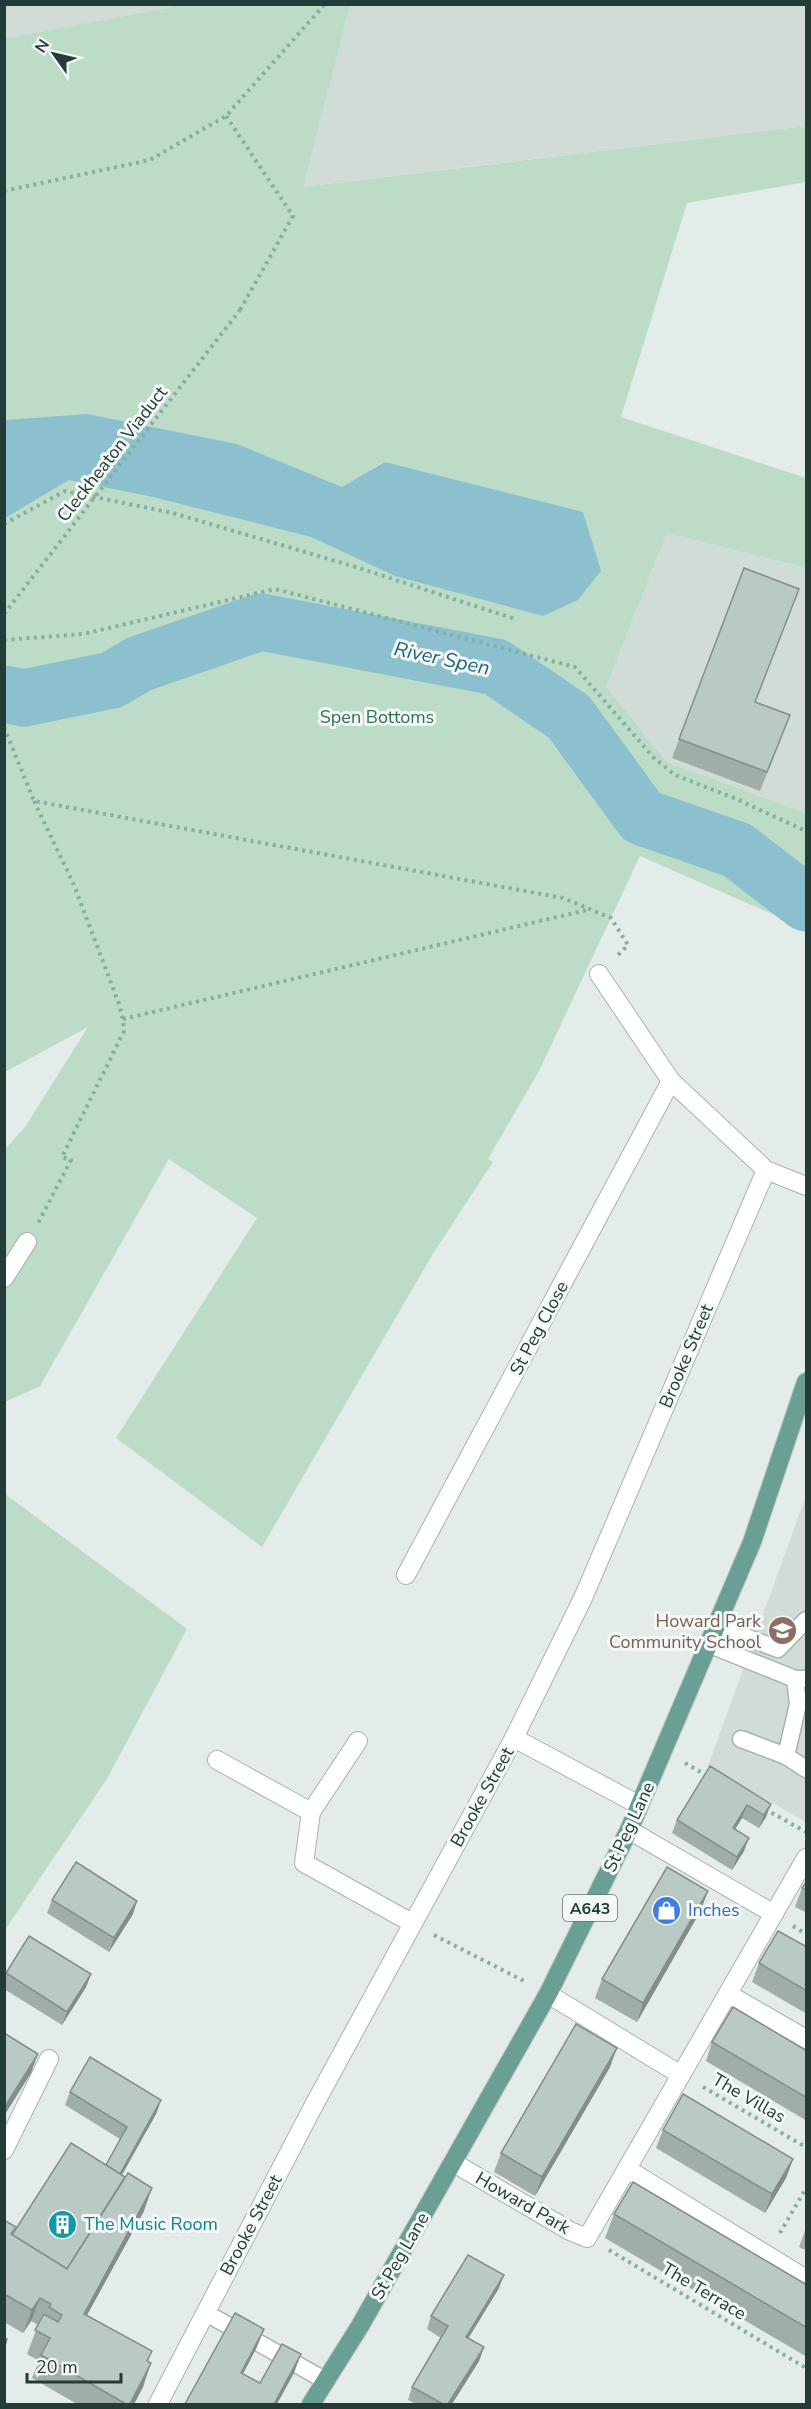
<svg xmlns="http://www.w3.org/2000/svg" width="811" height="2409" font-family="'Nunito Sans',sans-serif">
  <rect width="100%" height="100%" fill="#e3ece8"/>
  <g fill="#d1dcd7">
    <polygon points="5,5 181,5 5,39"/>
    <polygon points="350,5 806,5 806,126 302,187"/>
    <polygon points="667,533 806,568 806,813 667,762 606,687"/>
    <polygon points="806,1496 806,1822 708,1766"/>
  </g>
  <g fill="#bddcc7">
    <polygon points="181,5 350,5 303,187 806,126 806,182 687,203 621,417 806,478 806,568 667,533 606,687 667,762 806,813 806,929 640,856 539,1071 488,1159 493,1162 434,1252 262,1547 116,1438 257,1218 169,1159 40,1386 5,1402 5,1149 25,1127 88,1027 5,1072 4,39"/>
    <polygon points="5,1494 187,1629 108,1777 5,1930"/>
  </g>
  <polygon fill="#8dc0ce" points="87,414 237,444 342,487 385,462 583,512 601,571 578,600 543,616 395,576 311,537 153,497 69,480 5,518 5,420"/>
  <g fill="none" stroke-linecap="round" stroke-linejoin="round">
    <polyline stroke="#8dc0ce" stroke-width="57" points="4,694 24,698 112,680 139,664 261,622 496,667 569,717 642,817 737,850 806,903"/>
    <defs>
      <g id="service">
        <polyline points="716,1626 778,1649 806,1620"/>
        <polyline points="708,1644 795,1679 806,1679"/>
        <polyline points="741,1739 786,1756 806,1769"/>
        <polyline points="786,1756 798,1704 795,1679"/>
        <polyline points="206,2313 326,2381"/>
      </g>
      <g id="minor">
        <polyline points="599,974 671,1081"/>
        <polyline points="4,1278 27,1242"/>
        <polyline points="406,1575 671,1081 766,1170 806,1186"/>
        <polyline points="514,1738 639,1805"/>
        <polyline points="358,1741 311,1812 304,1863 412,1923"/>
        <polyline points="217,1760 311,1812"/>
        <polyline points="629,1830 774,1914"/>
        <polyline points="548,1994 681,2075"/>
        <polyline points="728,1994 806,2039"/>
        <polyline points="4,2150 49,2059"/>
        <polyline points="454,2163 570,2231 587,2238 806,1858"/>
        <polyline points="627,2169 806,2279"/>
        <polyline points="158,2404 314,2105 514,1738 583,1598 766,1170"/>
      </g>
      <polyline id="primary" points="311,2404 360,2326 548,1994 629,1830 752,1542 806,1382"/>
    </defs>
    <use href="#service" stroke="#a6b4af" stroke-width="19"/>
    <use href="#minor" stroke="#a6b4af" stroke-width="20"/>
    <use href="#primary" stroke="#c1c8c7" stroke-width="20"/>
    <g stroke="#85aea3" stroke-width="4" stroke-dasharray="3 4.5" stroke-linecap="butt">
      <polyline points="226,116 293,216 240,310"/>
      <polyline points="4,191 150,160 226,116 325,4"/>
      <polyline points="4,524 65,491 173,513 359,568 515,619"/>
      <polyline points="4,640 83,634 275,589 575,667 653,757 675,775 734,798 806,831"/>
      <polyline points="4,727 34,801 563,898 611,918 628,945 616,957"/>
      <polyline points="34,801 74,885 119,1004 123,1019 124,1031 62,1157 71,1160 38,1223"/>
      <polyline points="123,1019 587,910"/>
      <polyline points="685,1763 709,1777"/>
      <polyline points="765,1809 806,1832"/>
      <polyline points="793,1926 806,1934"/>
      <polyline points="434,1935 526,1982"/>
      <polyline points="703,2087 804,2146"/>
      <polyline points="780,2233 806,2188"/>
      <polyline points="609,2250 806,2368"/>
    </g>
    <use href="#service" stroke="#fff" stroke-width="16"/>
    <use href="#minor" stroke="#fff" stroke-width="18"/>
    <use href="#primary" stroke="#699f94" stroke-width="18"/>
    <polyline stroke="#85aea3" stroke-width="4" stroke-dasharray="3 4.5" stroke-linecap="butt" points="4,614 240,310"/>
  </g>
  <g fill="#a1ada9">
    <polygon points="744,568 756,702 783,733 760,791 672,758"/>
    <polygon points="710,1766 766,1817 759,1828 742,1818 735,1829 744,1851 732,1870 672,1833 677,1820"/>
    <polygon points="807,1881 807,1913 795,1907 802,1888"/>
    <polygon points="52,1900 133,1914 109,1952 47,1913"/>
    <polygon points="701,1910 637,2022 595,1998 602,1979"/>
    <polygon points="807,1947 807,2014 752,1982 759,1963"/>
    <polygon points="6,1973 91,1974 86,1987 62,2025 4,1989 4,1977"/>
    <polygon points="712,2042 807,2051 807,2121 706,2061"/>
    <polygon points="610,2067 535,2196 494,2172 501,2153"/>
    <polygon points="70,2092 161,2100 156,2114 122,2175 144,2211 87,2315 152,2351 148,2361 143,2387 134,2404 77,2404 32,2378 39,2361 27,2354 38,2325 31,2321 23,2333 4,2322 4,2220 16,2227 15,2231 106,2165 120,2139 65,2105"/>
    <polygon points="663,2130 793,2159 786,2178 765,2213 656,2148"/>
    <polygon points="614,2214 807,2285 807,2357 605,2238"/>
    <polygon points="806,2228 807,2228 807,2251 799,2247"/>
    <polygon points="499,2288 468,2339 484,2347 479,2361 452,2404 416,2404 408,2400 412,2387 441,2338 427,2329 431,2316"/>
  </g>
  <g fill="#838d89">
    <polygon points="771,1804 766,1817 759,1828 764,1815"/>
    <polygon points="747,1805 742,1818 728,1841 733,1828"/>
    <polygon points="749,1838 744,1851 732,1870 737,1857"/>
    <polygon points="708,1891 701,1910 637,2022 643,2003"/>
    <polygon points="137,1901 133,1914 109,1952 114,1938"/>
    <polygon points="91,1974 86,1987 62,2025 67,2012"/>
    <polygon points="617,2048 610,2067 535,2196 542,2177"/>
    <polygon points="38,2054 31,2073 4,2116 4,2108"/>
    <polygon points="161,2100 156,2114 112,2192 117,2179"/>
    <polygon points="793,2159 786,2178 765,2213 772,2194"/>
    <polygon points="152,2188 144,2211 75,2337 84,2314"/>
    <polygon points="504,2275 499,2288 461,2350 466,2337"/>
    <polygon points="40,2298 31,2321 23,2333 32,2310"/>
    <polygon points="264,2329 257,2347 234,2391 241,2373"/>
    <polygon points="484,2347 479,2361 452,2404 448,2404"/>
    <polygon points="301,2354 294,2373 277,2404 274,2404"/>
    <polygon points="151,2363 143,2387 134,2404 130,2404"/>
  </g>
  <g fill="#bbc9c4" stroke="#838d89" stroke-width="1.5">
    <polygon points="744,568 799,589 755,702 790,715 767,772 679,739"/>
    <polygon points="710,1766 771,1804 764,1815 747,1805 733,1828 749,1838 737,1857 677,1820"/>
    <polygon points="76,1862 137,1901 114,1938 52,1900"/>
    <polygon points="667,1867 708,1891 643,2003 602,1979"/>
    <polygon points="807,1881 807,1890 802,1888"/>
    <polygon points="778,1931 807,1947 807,1991 759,1963"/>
    <polygon points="29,1936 91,1974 67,2012 6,1973"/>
    <polygon points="733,2007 807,2051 807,2098 712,2042"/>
    <polygon points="576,2024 617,2048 542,2177 501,2153"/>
    <polygon points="4,2033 38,2054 4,2108"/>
    <polygon points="90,2057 161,2100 120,2174 106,2165 127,2127 70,2092"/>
    <polygon points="683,2094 793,2159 772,2194 663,2130"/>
    <polygon points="71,2143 125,2177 67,2269 12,2235"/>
    <polygon points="128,2173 152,2188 84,2314 152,2351 147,2361 151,2363 130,2404 126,2404 41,2355 50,2338 35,2330 44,2314 58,2322 62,2315 49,2307 51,2304 40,2298 32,2310 4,2294 4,2220 16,2227 11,2234 67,2269"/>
    <polygon points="633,2182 807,2285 807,2328 614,2214"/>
    <polygon points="468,2255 504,2275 466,2337 484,2347 448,2404 443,2404 412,2387 448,2326 431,2316"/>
    <polygon points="235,2313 264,2329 241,2373 260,2383 282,2344 301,2354 274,2404 185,2404"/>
    <polygon points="4,2338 7,2339 4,2349"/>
  </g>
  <defs>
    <symbol id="school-disc" viewBox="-11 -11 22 22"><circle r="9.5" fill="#8d6e63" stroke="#f3f8f6"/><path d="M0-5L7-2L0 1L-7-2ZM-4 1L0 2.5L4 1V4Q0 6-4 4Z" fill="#fff"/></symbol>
    <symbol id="shop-disc" viewBox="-11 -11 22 22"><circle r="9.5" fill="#3f7fe0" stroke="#f3f8f6"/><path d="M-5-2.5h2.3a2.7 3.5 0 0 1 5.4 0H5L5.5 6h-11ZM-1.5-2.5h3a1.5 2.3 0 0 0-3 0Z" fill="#fff"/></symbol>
    <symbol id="building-disc" viewBox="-11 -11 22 22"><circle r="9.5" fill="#0f9aa8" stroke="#f3f8f6"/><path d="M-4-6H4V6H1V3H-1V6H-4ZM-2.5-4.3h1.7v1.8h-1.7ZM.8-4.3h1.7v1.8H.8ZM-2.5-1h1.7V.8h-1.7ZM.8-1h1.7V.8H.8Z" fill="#fff"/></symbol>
  </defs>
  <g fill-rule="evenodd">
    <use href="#school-disc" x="766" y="1614" width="33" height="33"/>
    <use href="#shop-disc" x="650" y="1894" width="33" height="33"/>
    <use href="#building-disc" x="46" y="2208" width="33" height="33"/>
  </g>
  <g text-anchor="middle" stroke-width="6" stroke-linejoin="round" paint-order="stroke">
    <rect fill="#f3f8f6" stroke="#617470" stroke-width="1.5" x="563" y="1895" width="54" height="26" rx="4.5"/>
    <g font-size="16" font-weight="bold" fill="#233c37">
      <text x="590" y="1914">A643</text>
    </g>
    <g font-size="18" fill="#233c37" stroke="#f3f8f6">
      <text transform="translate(112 454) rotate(-52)" y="6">Cleckheaton Viaduct</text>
      <text transform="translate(539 1328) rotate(-62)" y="6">St Peg Close</text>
      <text transform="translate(686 1356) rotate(-67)" y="6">Brooke Street</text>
      <text transform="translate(482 1797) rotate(-61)" y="6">Brooke Street</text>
      <text transform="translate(629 1827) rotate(-65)" y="6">St Peg Lane</text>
      <text transform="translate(749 2098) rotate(30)" y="6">The Villas</text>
      <text transform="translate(523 2203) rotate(30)" y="6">Howard Park</text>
      <text transform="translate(251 2225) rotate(-62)" y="6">Brooke Street</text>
      <text transform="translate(400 2256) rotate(-60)" y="6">St Peg Lane</text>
      <text transform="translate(704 2291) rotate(31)" y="6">The Terrace</text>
    </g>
    <g font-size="18" fill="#30714d" stroke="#f3f8f6">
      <text x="377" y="723">Spen Bottoms</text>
    </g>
    <g font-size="18" fill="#785e54" stroke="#f3f8f6" text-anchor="end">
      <text x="761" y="1627">Howard Park<tspan x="761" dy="21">Community School</tspan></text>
    </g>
    <g font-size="18" fill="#366cbe" stroke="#f3f8f6" text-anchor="start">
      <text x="688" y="1916">Inches</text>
    </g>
    <g font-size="18" fill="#0d838f" stroke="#f3f8f6" text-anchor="start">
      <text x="84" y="2230">The Music Room</text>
    </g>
    <g font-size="20" font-style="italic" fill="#206275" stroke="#f3f8f6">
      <text transform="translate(442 658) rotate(12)" y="7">River Spen</text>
    </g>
  </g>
  <rect width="811" height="2409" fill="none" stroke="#233c37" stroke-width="12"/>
  <g transform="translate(54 54) rotate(304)" stroke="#f3f8f6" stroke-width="4.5" paint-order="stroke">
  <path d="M0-4.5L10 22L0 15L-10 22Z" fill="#233c37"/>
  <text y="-9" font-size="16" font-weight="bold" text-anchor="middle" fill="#233c37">N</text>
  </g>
  <path d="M27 2373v9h94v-9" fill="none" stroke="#233c37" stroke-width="3"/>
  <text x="36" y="2373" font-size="18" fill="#233c37" stroke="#f3f8f6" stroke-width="4.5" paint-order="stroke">20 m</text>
</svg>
